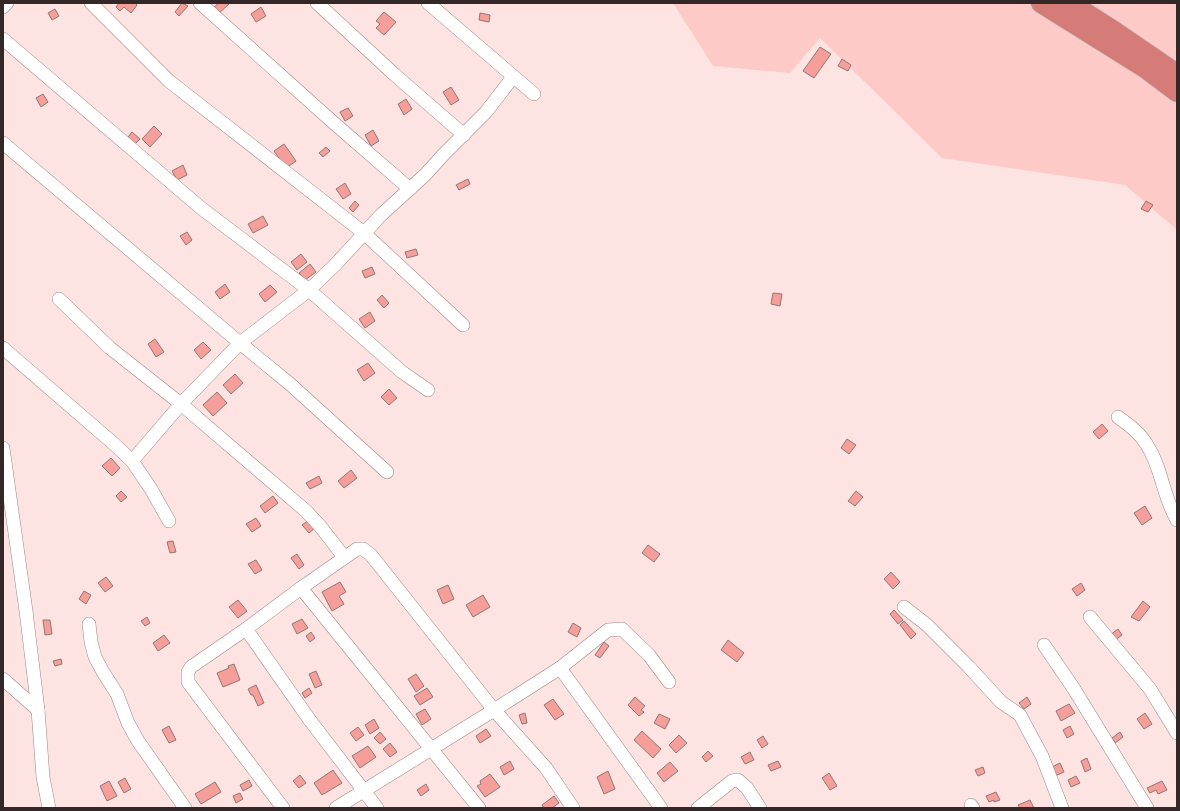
<svg xmlns="http://www.w3.org/2000/svg" width="1180" height="811" font-family="Rubik,sans-serif">
  <rect width="100%" height="100%" fill="#fde4e2"/>
  <polygon fill="#fecac7" points="673,3 1177,3 1177,230 1125,185 942,158 820,38 790,73 713,66"/>
  <g fill="#f69e99" stroke="#917674">
    <polygon points="119,3 135,3 137,5 131,13 124,7 120,11 116,7"/>
    <polygon points="182,3 188,6 179,16 175,12"/>
    <polygon points="219,3 230,3 218,14 213,8"/>
    <polygon points="261,7 266,16 256,22 251,14"/>
    <polygon points="55,9 59,16 52,20 48,13"/>
    <polygon points="384,12 396,22 384,35 376,28 380,24 376,21"/>
    <polygon points="480,13 490,15 489,22 479,20"/>
    <polygon points="820,47 831,54 814,78 803,71"/>
    <polygon points="842,59 851,65 848,71 838,66"/>
    <polygon points="451,87 459,100 451,105 443,92"/>
    <polygon points="43,94 48,102 41,107 36,98"/>
    <polygon points="406,99 412,109 404,115 398,104"/>
    <polygon points="348,108 353,116 345,121 340,112"/>
    <polygon points="154,126 162,134 150,147 142,139"/>
    <polygon points="373,130 379,141 371,146 365,135"/>
    <polygon points="132,132 140,139 135,144 128,137"/>
    <polygon points="284,144 296,161 286,168 274,151"/>
    <polygon points="326,147 330,151 323,157 319,153"/>
    <polygon points="183,165 187,175 177,180 172,171"/>
    <polygon points="468,179 470,184 459,190 456,185"/>
    <polygon points="345,183 351,194 343,199 336,189"/>
    <polygon points="355,201 359,205 353,212 349,208"/>
    <polygon points="1146,201 1153,205 1148,212 1141,209"/>
    <polygon points="263,216 268,225 253,233 248,224"/>
    <polygon points="187,232 192,240 186,245 180,236"/>
    <polygon points="416,249 418,255 407,258 405,252"/>
    <polygon points="301,254 307,262 297,270 291,262"/>
    <polygon points="310,264 316,272 305,280 299,273"/>
    <polygon points="372,267 375,274 365,278 362,271"/>
    <polygon points="225,284 230,292 220,299 215,292"/>
    <polygon points="270,285 277,292 265,302 259,294"/>
    <polygon points="773,293 782,294 780,306 771,304"/>
    <polygon points="382,295 389,303 384,308 377,300"/>
    <polygon points="370,312 375,321 365,328 359,319"/>
    <polygon points="155,339 164,352 156,357 148,344"/>
    <polygon points="203,342 211,350 201,359 194,350"/>
    <polygon points="368,363 375,373 364,381 357,370"/>
    <polygon points="235,374 243,383 231,394 223,385"/>
    <polygon points="389,389 397,398 389,405 381,397"/>
    <polygon points="217,392 227,403 213,416 203,405"/>
    <polygon points="1102,424 1108,431 1099,439 1093,432"/>
    <polygon points="847,439 856,445 849,454 841,448"/>
    <polygon points="111,458 120,468 112,476 102,466"/>
    <polygon points="351,470 357,478 344,488 338,481"/>
    <polygon points="319,476 322,483 310,489 306,483"/>
    <polygon points="121,491 127,497 121,502 116,496"/>
    <polygon points="856,491 863,497 855,506 848,501"/>
    <polygon points="273,496 278,503 265,513 260,506"/>
    <polygon points="1145,506 1152,518 1142,525 1134,513"/>
    <polygon points="256,518 261,526 252,532 246,524"/>
    <polygon points="309,520 316,527 309,533 302,525"/>
    <polygon points="173,541 176,552 170,553 167,542"/>
    <polygon points="648,545 660,554 654,562 642,553"/>
    <polygon points="297,554 304,565 299,569 291,558"/>
    <polygon points="256,560 262,570 255,574 248,564"/>
    <polygon points="891,572 900,582 893,589 884,579"/>
    <polygon points="106,577 113,586 105,592 98,583"/>
    <polygon points="340,582 346,592 339,596 344,604 332,611 322,592"/>
    <polygon points="1081,583 1085,590 1077,596 1072,589"/>
    <polygon points="448,585 454,599 443,604 437,590"/>
    <polygon points="84,591 91,595 86,604 79,599"/>
    <polygon points="483,595 490,607 473,617 466,605"/>
    <polygon points="238,600 247,611 238,618 229,607"/>
    <polygon points="1143,601 1150,607 1139,621 1131,617"/>
    <polygon points="894,610 903,620 898,624 890,614"/>
    <polygon points="147,617 150,623 145,626 141,621"/>
    <polygon points="302,619 308,628 297,634 292,624"/>
    <polygon points="43,620 50,620 52,634 45,635"/>
    <polygon points="904,621 916,634 911,639 900,625"/>
    <polygon points="573,623 581,628 577,637 568,632"/>
    <polygon points="1118,629 1122,635 1114,641 1110,635"/>
    <polygon points="311,632 315,638 310,642 306,636"/>
    <polygon points="164,635 170,643 158,651 153,643"/>
    <polygon points="728,640 744,653 737,662 721,650"/>
    <polygon points="604,642 609,646 600,658 595,655"/>
    <polygon points="61,659 62,664 55,666 53,661"/>
    <polygon points="234,664 240,680 223,687 217,673 229,668 228,666"/>
    <polygon points="316,671 322,685 315,688 309,674"/>
    <polygon points="416,674 424,686 416,692 408,679"/>
    <polygon points="256,685 264,703 258,706 253,695 251,695 248,689"/>
    <polygon points="309,688 312,693 305,698 302,693"/>
    <polygon points="427,688 433,697 420,705 414,696"/>
    <polygon points="635,697 645,706 641,710 644,712 639,716 628,705"/>
    <polygon points="1027,697 1031,704 1024,709 1019,703"/>
    <polygon points="553,699 564,714 555,720 544,705"/>
    <polygon points="1069,704 1075,713 1061,721 1056,711"/>
    <polygon points="425,709 431,719 422,725 416,714"/>
    <polygon points="525,713 527,723 522,724 519,715"/>
    <polygon points="1145,713 1152,724 1144,729 1137,719"/>
    <polygon points="659,714 670,719 665,729 654,723"/>
    <polygon points="374,719 379,728 370,734 365,725"/>
    <polygon points="169,726 176,740 169,743 162,730"/>
    <polygon points="1070,726 1074,734 1067,738 1063,730"/>
    <polygon points="358,727 364,735 356,741 350,733"/>
    <polygon points="486,729 491,736 480,743 476,736"/>
    <polygon points="642,731 661,749 653,758 634,740"/>
    <polygon points="380,732 386,739 380,744 374,738"/>
    <polygon points="1120,732 1123,737 1115,743 1112,738"/>
    <polygon points="679,735 687,743 676,753 669,745"/>
    <polygon points="763,736 768,744 762,748 757,740"/>
    <polygon points="390,743 397,752 390,757 383,749"/>
    <polygon points="368,746 376,757 360,768 352,756"/>
    <polygon points="708,751 713,756 706,762 702,757"/>
    <polygon points="750,752 754,760 745,764 741,757"/>
    <polygon points="1087,758 1091,769 1085,772 1081,761"/>
    <polygon points="510,761 514,769 504,775 500,767"/>
    <polygon points="778,761 781,767 771,771 768,765"/>
    <polygon points="670,762 678,771 664,782 657,773"/>
    <polygon points="1060,763 1064,772 1055,776 1052,767"/>
    <polygon points="983,767 985,773 978,776 975,770"/>
    <polygon points="333,770 342,783 322,795 314,783"/>
    <polygon points="608,771 615,789 604,794 597,777"/>
    <polygon points="829,773 837,786 830,790 822,778"/>
    <polygon points="490,774 500,787 485,797 477,786 481,784 480,781"/>
    <polygon points="300,775 306,783 299,788 293,781"/>
    <polygon points="1076,776 1080,783 1071,787 1068,780"/>
    <polygon points="125,778 131,789 124,793 118,782"/>
    <polygon points="249,780 252,786 243,791 240,785"/>
    <polygon points="109,781 117,796 107,801 100,786"/>
    <polygon points="1162,781 1167,790 1158,794 1156,790 1150,793 1147,788"/>
    <polygon points="215,782 221,792 201,804 195,794"/>
    <polygon points="426,784 429,790 421,796 417,790"/>
    <polygon points="996,792 1000,800 994,802 994,800 989,802 986,796"/>
    <polygon points="240,793 243,799 236,803 233,796"/>
    <polygon points="554,796 559,803 552,808 544,808 542,805"/>
    <polygon points="1030,800 1034,808 1020,808 1018,805"/>
  </g>
  <g fill="none" stroke-linecap="round" stroke-linejoin="round">
    <defs>
      <g id="minor">
        <polyline points="91,3 169,81 364,233 463,325"/>
        <polyline points="200,3 335,124 410,189"/>
        <polyline points="317,3 395,75 464,135"/>
        <polyline points="428,3 534,94"/>
        <polyline points="3,7 7,3"/>
        <polyline points="3,39 201,208 309,290 402,372 428,390"/>
        <polyline points="3,143 240,343 290,384 387,472"/>
        <polyline points="59,299 110,348 181,404 306,511 320,526 344,557"/>
        <polyline points="3,348 114,444 132,461 151,489 169,521"/>
        <path d="M1118,417C1129,425 1140,433 1147,445C1162,468 1163,497 1177,520"/>
        <polyline points="3,448 26,611 38,710 43,777 49,808"/>
        <polyline points="132,461 181,404 240,343 309,290 335,265 381,215 425,175 443,155 486,112 513,77"/>
        <polyline points="301,588 479,808"/>
        <polyline points="904,607 927,625 969,667 1001,702 1020,715 1042,756 1062,808"/>
        <polyline points="1090,617 1150,689 1177,733"/>
        <polyline points="89,624 91,642 95,657 103,672 117,694 128,723 138,741 185,808"/>
        <polyline points="246,629 191,667 188,672 188,682 283,808"/>
        <polyline points="1044,645 1074,689 1147,808"/>
        <polyline points="560,668 661,808"/>
        <polyline points="3,679 38,710"/>
        <polyline points="971,805 973,808"/>
        <polyline points="336,808 494,710 560,668 608,630 622,629 649,655 669,682"/>
        <polyline points="377,808 309,719 246,629 301,588 357,549 363,549 371,555 494,710 546,768 573,808"/>
        <polyline points="698,808 732,781 738,780 747,788 760,808"/>
      </g>
      <g id="highway">
        <polyline points="1041,3 1145,68 1177,92"/>
        <polyline points="1070,3 1114,31 1177,74"/>
      </g>
    </defs>
    <use href="#minor" stroke="#9f8380" stroke-width="14"/>
    <use href="#highway" stroke="#d2d0cf" stroke-width="22"/>
    <use href="#minor" stroke="#fff" stroke-width="13"/>
    <use href="#highway" stroke="#d67c78" stroke-width="20"/>
  </g>
  <rect width="1180" height="811" fill="none" stroke="#332827" stroke-width="8"/>
</svg>
